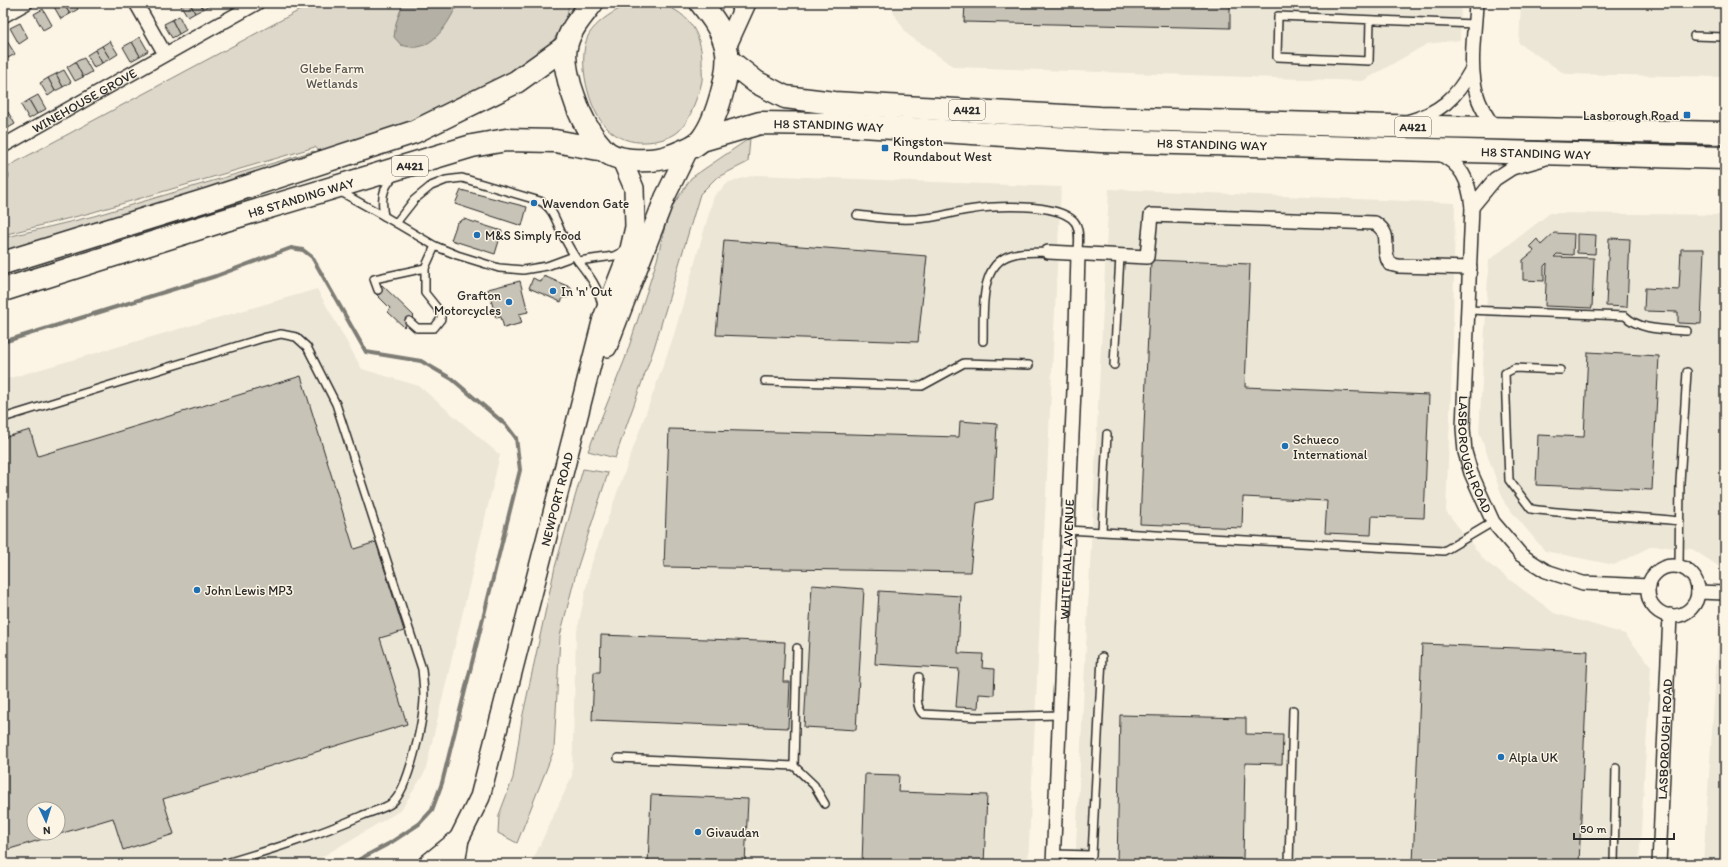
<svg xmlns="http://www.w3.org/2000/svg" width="1728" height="867" font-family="Itim,sans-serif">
  <rect width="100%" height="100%" fill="#fcf5e5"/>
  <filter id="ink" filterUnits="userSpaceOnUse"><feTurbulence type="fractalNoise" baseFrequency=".025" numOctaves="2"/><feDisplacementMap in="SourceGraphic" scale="8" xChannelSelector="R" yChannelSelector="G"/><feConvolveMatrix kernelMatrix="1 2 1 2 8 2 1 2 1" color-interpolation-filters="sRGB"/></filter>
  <g filter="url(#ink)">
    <g fill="#ece6d7" fill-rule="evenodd">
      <polygon points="894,3 1461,3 1460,40 1427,44 1363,81 954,67 907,34 893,12"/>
      <polygon points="1521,3 1725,3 1725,77 1565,74 1519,43"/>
      <polygon points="755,175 1061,187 1028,864 531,864 572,776 576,636 591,565 673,338 714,196 729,182"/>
      <polygon points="1109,189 1455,203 1453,343 1446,511 1485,561 1554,613 1625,634 1651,666 1639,864 1075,864"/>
      <polygon points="1550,213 1725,215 1725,864 1703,864 1723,569 1692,549 1652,546 1614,565 1545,551 1505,504 1479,432 1489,260"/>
      <path d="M317,289L362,369L419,386L500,455L425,772L401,810L310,864H3V380ZM34,809H58V833H34Z"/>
    </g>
    <g fill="#ded8ca" stroke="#84827a">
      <polygon points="313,3 569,3 567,17 553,41 534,63 417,123 325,156 315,147 90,213 3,235 3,169"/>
      <path d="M634,3C642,3 653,1 661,4C691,13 703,37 702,67C702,73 703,79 701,85C700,91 697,96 695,102C692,112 687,123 679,131C672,138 655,142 645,142C631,143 617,138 607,128C588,110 577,60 588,36C595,22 619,7 634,3Z"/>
      <polygon points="750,138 748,162 716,178 700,194 654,348 615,458 588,451 625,359 657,260 668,213 691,178"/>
      <polygon points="314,151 318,158 3,257 3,238 94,216"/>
      <polygon points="583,469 608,473 577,569 560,636 554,750 517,843 498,833 499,815 513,778 522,719 555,567"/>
    </g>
    <path fill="#b4b0a5" stroke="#7d7b74" d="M403,3H458C450,20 437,44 417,47C412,48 406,46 401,45L394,37L396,23Z"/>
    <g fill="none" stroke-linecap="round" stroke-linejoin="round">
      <polyline stroke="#7d7b74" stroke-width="4" points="3,342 216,276 291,248 303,250 312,257 366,352 421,361 452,379 506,425 516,438 520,470 442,783 432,810 419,824 390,843 360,859 355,864"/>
    </g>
    <g fill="#c8c3b7" stroke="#2b2b2b" fill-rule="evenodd">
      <polygon points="56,3 63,3 70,14 61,19 53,5"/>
      <polygon points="63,3 75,3 78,9 70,14"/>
      <polygon points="182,3 190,3 195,13 188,17 180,4"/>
      <polygon points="190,3 200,3 203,9 195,13"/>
      <polygon points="200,3 210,3 211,4 203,9"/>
      <polygon points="965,3 1230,3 1230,28 964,22"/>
      <polygon points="43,9 52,25 43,30 34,14"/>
      <polygon points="179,16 186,30 179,34 172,20"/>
      <polygon points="172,20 179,34 172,38 164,24"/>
      <polygon points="20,23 28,38 19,44 10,28"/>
      <polygon points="140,37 148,51 140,56 132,42"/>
      <polygon points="7,41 15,54 8,58 3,50 3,43"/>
      <polygon points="110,41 118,54 110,59 102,46"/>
      <polygon points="132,42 140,56 131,61 123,47"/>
      <polygon points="102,46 110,59 102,63 95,50"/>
      <polygon points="3,50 8,58 3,61"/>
      <polygon points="95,50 102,63 94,68 87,55"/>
      <polygon points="84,58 92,72 83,77 75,62"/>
      <polygon points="75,62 83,77 75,81 67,67"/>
      <polygon points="64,70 71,82 63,87 56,74"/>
      <polygon points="56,74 63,87 55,91 48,78"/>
      <polygon points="48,78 55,91 48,96 40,83"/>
      <polygon points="38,95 46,109 37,114 29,100"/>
      <polygon points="29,100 37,114 29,119 21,105"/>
      <polygon points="8,112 15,124 3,131 3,115"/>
      <polygon points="461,190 527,207 522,226 455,204"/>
      <polygon points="464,219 502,231 495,254 451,240 457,223"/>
      <polygon points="1554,233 1574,234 1573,255 1557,254 1554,257 1594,258 1592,308 1545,306 1547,263 1544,266 1544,281 1523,280 1523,260 1534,251 1530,246 1537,239 1541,245"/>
      <polygon points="1577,234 1596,235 1595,254 1577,253"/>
      <polygon points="1609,238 1630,239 1627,307 1606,306"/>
      <polygon points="724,240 927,256 918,342 716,335"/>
      <polygon points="1681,249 1704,249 1701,324 1678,323 1678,312 1644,311 1645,288 1679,290"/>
      <polygon points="1151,260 1250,264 1245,387 1429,395 1424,518 1372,516 1371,535 1325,533 1327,501 1243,497 1242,528 1140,524"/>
      <polygon points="544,276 572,288 567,298 564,296 561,302 529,288 533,278 541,282"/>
      <polygon points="520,281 528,312 519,314 522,323 504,328 501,317 496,318 488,289"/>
      <polygon points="382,285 414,316 404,327 388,312 390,308 375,293"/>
      <polygon points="1588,352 1659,356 1652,490 1536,485 1538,435 1584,437"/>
      <path d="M301,376L354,549L376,542L404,631L380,638L407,724L163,799L174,834L123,850L113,818L3,851V438L30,430L38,456ZM34,809H58V833H34Z"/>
      <polygon points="960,421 997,424 993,499 977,503 970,572 664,567 669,429 959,437"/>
      <polygon points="812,585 864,589 856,730 804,727"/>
      <polygon points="879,591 961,596 958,653 983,654 982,668 995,669 994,695 979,694 978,708 956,707 959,669 875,664"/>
      <polygon points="601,635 785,642 783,682 790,682 788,728 592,720 594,672 600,672"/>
      <polygon points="1422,644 1588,651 1579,864 1413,864"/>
      <polygon points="1120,715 1246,718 1246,734 1283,735 1282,764 1245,763 1243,859 1195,858 1195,864 1117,864"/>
      <polygon points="865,774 899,775 898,792 987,795 984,864 862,864"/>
      <polygon points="651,795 748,799 745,864 648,864"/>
    </g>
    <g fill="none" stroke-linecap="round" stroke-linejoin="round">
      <defs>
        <g id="lane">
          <polyline points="1370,20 1369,61 1277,57 1278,16 1475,24"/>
          <polyline points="1694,36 1725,37"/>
          <polyline points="3,175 4,176"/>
          <path d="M339,191L384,216C381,200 382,188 394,176"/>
          <path d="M857,215C880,218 903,221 926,218C940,217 954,212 968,210C993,206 1056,202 1074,221C1081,229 1078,244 1078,254"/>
          <polyline points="384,216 435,246 457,255 499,268 523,270 547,266 574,256"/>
          <path d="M396,223L414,200L431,186L446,180L462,178L540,201C553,208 556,221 562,234C567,243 572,253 578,261"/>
          <polyline points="378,290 374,279 425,268"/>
          <path d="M602,306C599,288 589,275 578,261L614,256L626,250"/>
          <path d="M1468,310L1625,316C1641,331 1665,329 1687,331"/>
          <polyline points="409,321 417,328 434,328 441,319 441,313 425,293 425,268 435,246"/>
          <path d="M983,341C984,313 978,265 1011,255C1022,251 1036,253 1048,252"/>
          <polyline points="1114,365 1120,256"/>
          <path d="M1560,370L1515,368L1505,373L1509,480L1531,509C1580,516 1630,515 1680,521"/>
          <polyline points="765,381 922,386 964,363 1029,365"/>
          <path d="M3,418L263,338L281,334L296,337L307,347L336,404L422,669C423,679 424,689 424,699C423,721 409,789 392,803C384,809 370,812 361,816C316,836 270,850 223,864"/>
          <polyline points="1067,530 1444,551 1493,522"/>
          <polyline points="1102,531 1107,434"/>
          <polyline points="1679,566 1680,482 1687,372"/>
          <polyline points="797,648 794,766 814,785 825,804"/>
          <path d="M919,677C918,689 914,706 923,714L979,717L1060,715"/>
          <polyline points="618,758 794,766"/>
          <polyline points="1054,854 1092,855 1102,657"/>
          <polyline points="1289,864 1293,710"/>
          <polyline points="1614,864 1616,768"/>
        </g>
        <g id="street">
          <polyline points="136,3 165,54"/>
          <path d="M1476,3C1475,33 1468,66 1477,95C1480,107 1488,118 1494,128"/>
          <polyline points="3,16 26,3"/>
          <polyline points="225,21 257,3"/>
          <path d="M1407,122C1440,113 1456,98 1472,69"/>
          <path id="s1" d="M3,146L221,23"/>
          <path id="s2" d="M1436,152C1462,164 1469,180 1472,207L1463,428L1465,452L1471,473L1479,491L1493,522L1521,555L1546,571L1583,583L1649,586"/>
          <polyline points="1472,207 1495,179 1512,168 1543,159"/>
          <path d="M1048,252L1147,257L1151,215L1375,223C1395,237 1379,246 1390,264L1398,266L1470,268"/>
          <circle cx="1673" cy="591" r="25"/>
          <polyline points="1698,592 1725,593"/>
          <path id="s3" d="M1053,864L1075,367L1078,254"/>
          <path id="s4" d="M1659,864L1670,615"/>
        </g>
        <g id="secondary">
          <polyline points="726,47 746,3"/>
          <polyline points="607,347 665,197 689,148"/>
          <polyline points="428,864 459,839"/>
          <path id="s5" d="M455,864L459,839L480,797L603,318L630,249L635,227L634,188L621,158"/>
        </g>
        <g id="highway">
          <path d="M592,3C582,16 569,30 566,47C563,60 569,84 574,97C580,116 589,134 603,149C617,164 656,162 673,155C682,151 696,147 702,139C716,121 732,69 726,47C722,30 712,17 701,3"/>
          <polyline points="728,60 756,82 785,97 834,103 1100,118 1389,126 1725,133"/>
          <path id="s6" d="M702,140L760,123L830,124L1101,141L1725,158"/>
          <polyline points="3,263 210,199 414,132 516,82 565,47"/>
          <path id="s7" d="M3,290L219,222L472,146L506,140L555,141L604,150"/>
        </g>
      </defs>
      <use href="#lane" stroke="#2b2b2b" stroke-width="10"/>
      <use href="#street" stroke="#2b2b2b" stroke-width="16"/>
      <use href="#secondary" stroke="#2b2b2b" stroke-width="22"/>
      <use href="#highway" stroke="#2b2b2b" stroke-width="25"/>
      <use href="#lane" stroke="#fcf5e5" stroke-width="7"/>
      <use href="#street" stroke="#fcf5e5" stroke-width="13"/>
      <use href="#secondary" stroke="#fcf5e5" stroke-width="19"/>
      <use href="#highway" stroke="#fcf5e5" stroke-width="22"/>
    </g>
  </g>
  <g fill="#1f6fb2" stroke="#fcf5e5" stroke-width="1.5">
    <rect x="1683" y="111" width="8" height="8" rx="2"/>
    <rect x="881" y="144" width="8" height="8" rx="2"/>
    <circle cx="534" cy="203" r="4"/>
    <circle cx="477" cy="235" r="4"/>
    <circle cx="553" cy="291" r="4"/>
    <circle cx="509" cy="302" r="4"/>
    <circle cx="1285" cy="446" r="4"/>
    <circle cx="197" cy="590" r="4"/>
    <circle cx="1501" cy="757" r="4"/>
    <circle cx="698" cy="832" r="4"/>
  </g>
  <g text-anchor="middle" stroke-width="3" stroke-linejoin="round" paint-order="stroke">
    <g fill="#fcf5e5" stroke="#6a6863" stroke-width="1">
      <rect x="949" y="100" width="36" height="20" rx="3"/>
      <rect x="1395" y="117" width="36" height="20" rx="3"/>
      <rect x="392" y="156" width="36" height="20" rx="3"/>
    </g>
    <g font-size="12" font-weight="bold" fill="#2b2b2b">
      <text x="967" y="114">A421</text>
      <text x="1413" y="131">A421</text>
      <text x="410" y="170">A421</text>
    </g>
    <g font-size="13" fill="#585653" stroke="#fcf5e5">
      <text x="332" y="73">Glebe Farm<tspan x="332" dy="15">Wetlands</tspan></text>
    </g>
    <g font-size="13" fill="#2b2b2b" stroke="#fcf5e5">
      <text dy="5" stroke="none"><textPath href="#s1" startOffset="93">WINEHOUSE GROVE</textPath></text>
      <text dy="5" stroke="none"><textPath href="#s6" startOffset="129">H8 STANDING WAY</textPath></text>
      <text dy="5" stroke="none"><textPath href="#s6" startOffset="513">H8 STANDING WAY</textPath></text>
      <text dy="5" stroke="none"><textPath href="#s6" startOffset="837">H8 STANDING WAY</textPath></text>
      <text dy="5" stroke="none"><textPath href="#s7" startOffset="312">H8 STANDING WAY</textPath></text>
      <text dy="5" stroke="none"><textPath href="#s2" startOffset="319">LASBOROUGH ROAD</textPath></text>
      <text dy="5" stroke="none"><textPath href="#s5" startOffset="380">NEWPORT ROAD</textPath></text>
      <text dy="5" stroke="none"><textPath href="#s3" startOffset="305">WHITEHALL AVENUE</textPath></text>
      <text dy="5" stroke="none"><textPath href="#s4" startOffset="125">LASBOROUGH ROAD</textPath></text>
    </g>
    <g font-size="13" fill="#2b2b2b" stroke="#fcf5e5" text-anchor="start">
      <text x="1679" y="120" text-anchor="end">Lasborough Road</text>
      <text x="893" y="146">Kingston<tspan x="893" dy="15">Roundabout West</tspan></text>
      <text x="542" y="208">Wavendon Gate</text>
      <text x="485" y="240">M&amp;S Simply Food</text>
      <text x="561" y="296">In 'n' Out</text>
      <text x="501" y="300" text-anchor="end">Grafton<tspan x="501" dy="15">Motorcycles</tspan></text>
      <text x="1293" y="444">Schueco<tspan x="1293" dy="15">International</tspan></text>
      <text x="205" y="595">John Lewis MP3</text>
      <text x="1509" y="762">Alpla UK</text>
      <text x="706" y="837">Givaudan</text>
    </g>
  </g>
  <rect width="1728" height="867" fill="none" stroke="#fcf5e5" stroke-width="16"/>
  <rect x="8" y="8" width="1712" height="851" fill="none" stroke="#2b2b2b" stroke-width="1.5" filter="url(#ink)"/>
  <g transform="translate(46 821) rotate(176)"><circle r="19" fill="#fcf5e5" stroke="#a8a49b"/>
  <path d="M0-3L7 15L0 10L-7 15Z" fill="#1f6fb2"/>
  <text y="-6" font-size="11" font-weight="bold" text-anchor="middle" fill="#2b2b2b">N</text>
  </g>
  <path d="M1574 833v6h100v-6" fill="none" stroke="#2b2b2b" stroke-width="2"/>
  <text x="1580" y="833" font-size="12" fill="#2b2b2b" stroke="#fcf5e5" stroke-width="3" paint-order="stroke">50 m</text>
</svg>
